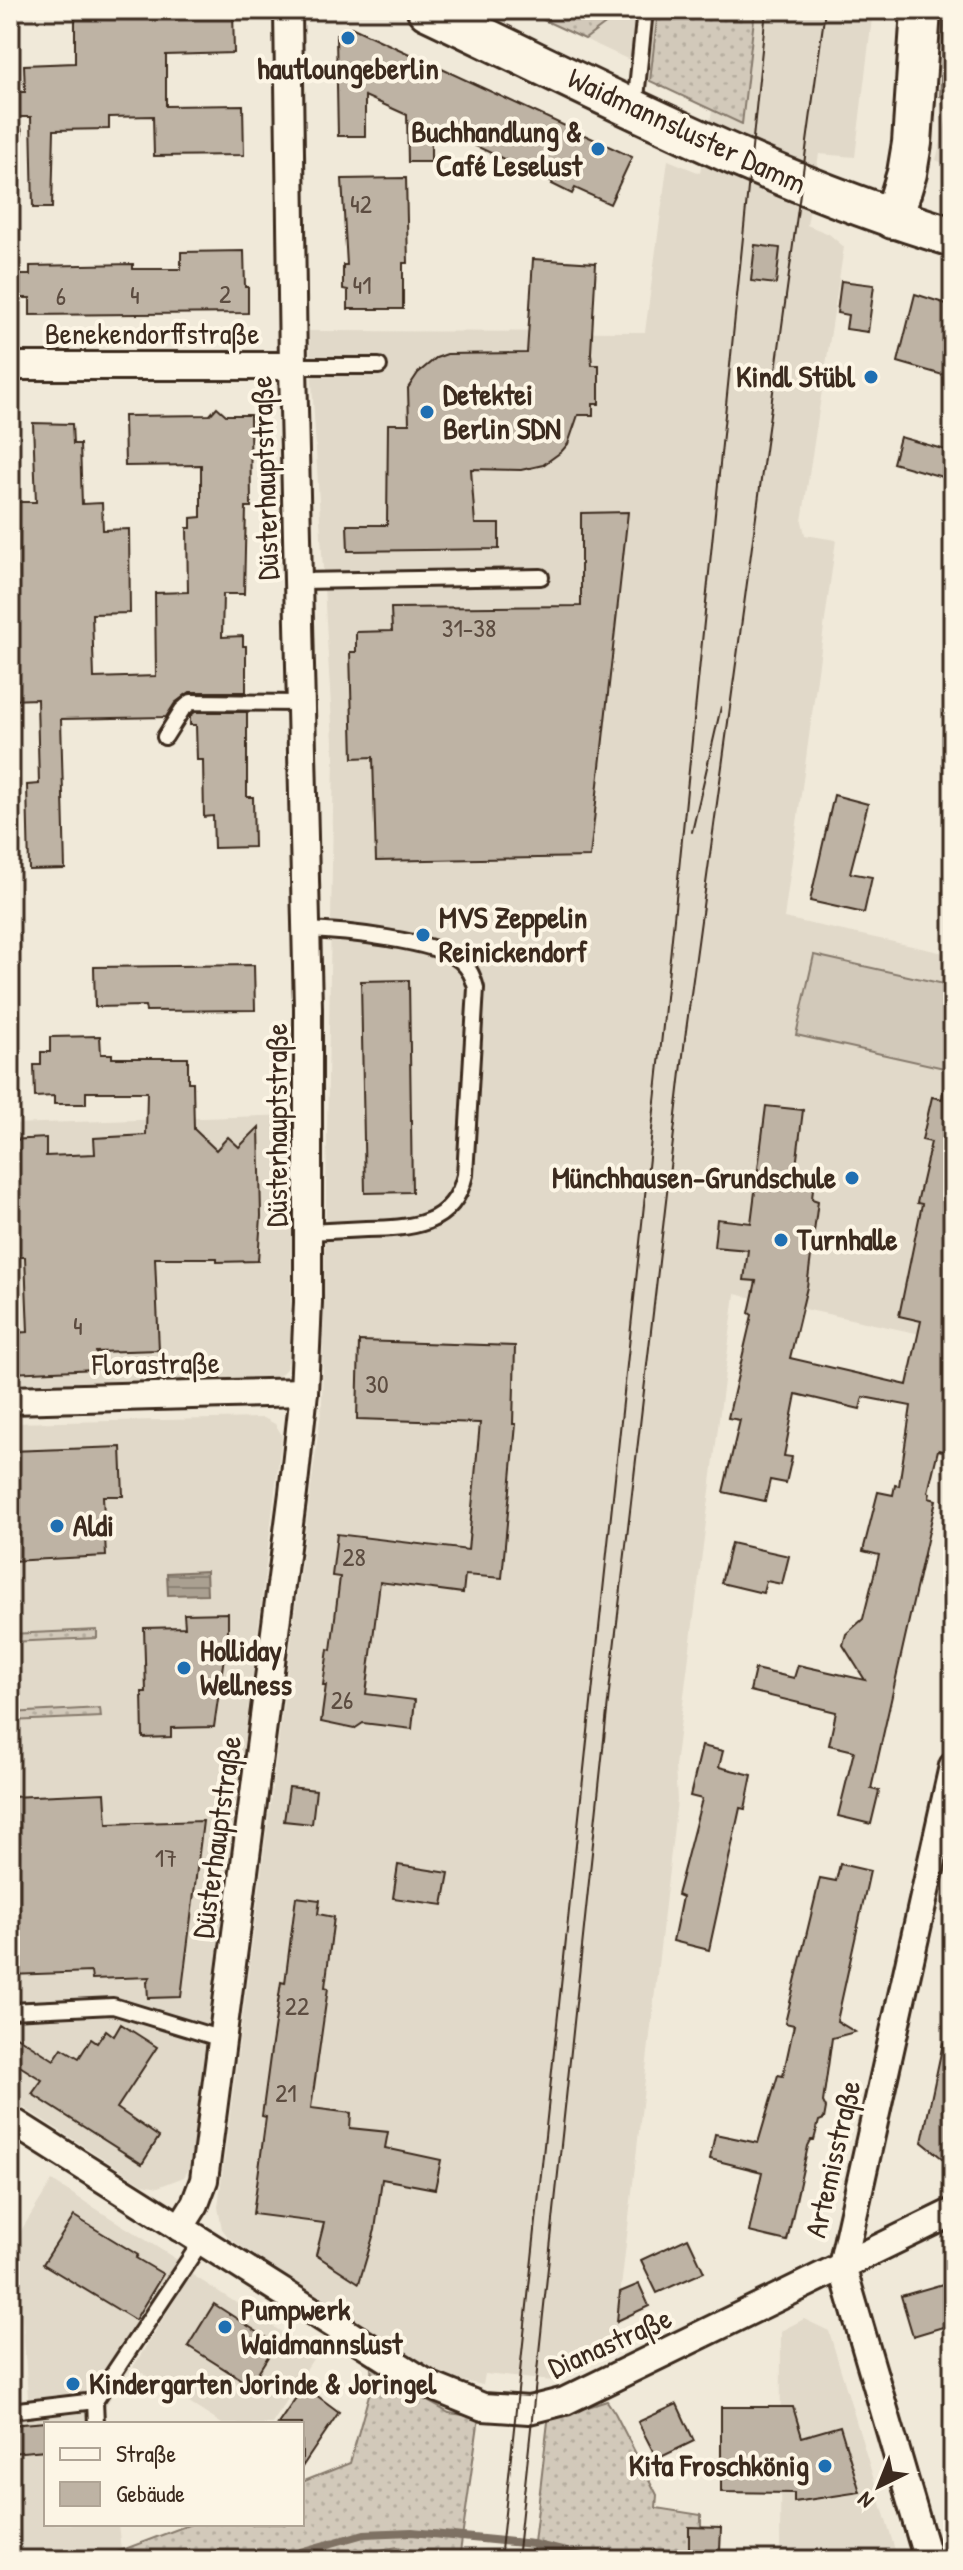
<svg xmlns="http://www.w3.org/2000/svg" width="963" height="2570" font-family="'Patrick Hand',sans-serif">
  <defs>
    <pattern id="grass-dots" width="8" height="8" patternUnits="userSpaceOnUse" patternTransform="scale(2)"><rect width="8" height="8" fill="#d2c9ba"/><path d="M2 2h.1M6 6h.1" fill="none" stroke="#b5ad9f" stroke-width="1.8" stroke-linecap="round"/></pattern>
    <pattern id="forest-crowns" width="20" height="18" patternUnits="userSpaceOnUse" patternTransform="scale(2)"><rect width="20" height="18" fill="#d2c9ba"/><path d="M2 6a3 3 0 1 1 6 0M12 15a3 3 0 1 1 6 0" fill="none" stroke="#b5ad9f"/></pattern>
    <pattern id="water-rules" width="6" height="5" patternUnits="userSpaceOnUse" patternTransform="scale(2)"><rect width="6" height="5" fill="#aaa091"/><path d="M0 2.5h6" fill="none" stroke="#8c8376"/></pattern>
  </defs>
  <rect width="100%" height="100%" fill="#f0e9d9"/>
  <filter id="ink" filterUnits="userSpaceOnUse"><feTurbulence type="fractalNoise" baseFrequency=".0125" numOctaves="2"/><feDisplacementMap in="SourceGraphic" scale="16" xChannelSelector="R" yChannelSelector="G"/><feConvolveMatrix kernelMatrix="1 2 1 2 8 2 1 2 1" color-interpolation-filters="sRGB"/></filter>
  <g filter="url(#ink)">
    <g fill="#e1d9c9">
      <polygon points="522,10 873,10 855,157 819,154 807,225 829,234 844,247 802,521 805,535 836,540 784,918 953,955 953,1341 735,1294 675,1766 677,1800 615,2340 553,2372 553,2381 485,2374 483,2385 436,2376 229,2238 222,2229 218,2207 322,1403 334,758 309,331 645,332 668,160 700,173 712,111 650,81 651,70"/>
      <polygon points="953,95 953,168 936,160"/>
      <polygon points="294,1115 290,1357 286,1369 280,1375 271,1378 10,1385 10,1124"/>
      <polygon points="264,1418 275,1424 282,1435 192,2165 184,2177 158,2187 143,2184 10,2099 10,1423"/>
      <polygon points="52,2181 179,2261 115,2360 129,2370 105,2407 107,2424 46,2424 46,2524 118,2524 121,2550 94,2560 10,2560 10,2401 28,2398 17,2237"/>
      <polygon points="191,2274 316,2354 272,2424 222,2424 133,2367"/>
      <polygon points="804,2319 829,2331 898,2560 780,2560 781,2331"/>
      <polygon points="398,2547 448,2560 318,2560"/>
    </g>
    <g fill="url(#grass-dots)" stroke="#867a6c" stroke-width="2">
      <polygon points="522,10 610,10 608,22 585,39"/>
      <polygon points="658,10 755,10 742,124 650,81"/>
      <polygon points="97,1630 97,1638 10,1642 10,1634"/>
      <polygon points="100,1708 101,1717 10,1721 10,1713"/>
      <polygon points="371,2366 395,2383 449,2413 479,2417 459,2560 448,2560 398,2547 318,2560 96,2560 191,2524 302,2524 302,2482 350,2463 372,2384"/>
      <polygon points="607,2401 615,2413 657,2495 656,2508 701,2515 701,2560 532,2560 549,2413 572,2412"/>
    </g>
    <polygon fill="url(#forest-crowns)" stroke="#867a6c" stroke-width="2" points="945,10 953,10 953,97 940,96"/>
    <polygon fill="#d2c9ba" stroke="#867a6c" stroke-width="2" points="814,955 953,986 953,1070 796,1035"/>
    <polygon fill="url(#water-rules)" stroke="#7e7163" stroke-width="2" points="206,1571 207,1594 168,1595 167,1573"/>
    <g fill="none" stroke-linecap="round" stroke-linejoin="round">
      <polyline stroke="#7e7163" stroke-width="8" points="290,2560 300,2552 364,2534 412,2532 533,2544 599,2560"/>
    </g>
    <g fill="#beb3a4" stroke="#3b2a1e" stroke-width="2">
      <polygon points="233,10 234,53 166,55 166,106 243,105 244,155 154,156 153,116 109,117 109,129 54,130 52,208 33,208 31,117 10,117 10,92 25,92 24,65 75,63 75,11"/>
      <polygon points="351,27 632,157 610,204 575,188 572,194 552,184 553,182 431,125 431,162 408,162 407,115 365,96 365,136 338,136 336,35 345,28"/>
      <polygon points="406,178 408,263 403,263 403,309 348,309 348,290 343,289 343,265 347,265 342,179"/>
      <polygon points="755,245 780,248 776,284 751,281"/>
      <polygon points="244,251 245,287 248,287 248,313 30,315 30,298 17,298 17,275 30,275 30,266 133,264 133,269 181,269 181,252"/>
      <polygon points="533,259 596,263 591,353 592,365 599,365 599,404 593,404 593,415 578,415 568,444 561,452 543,465 521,470 471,469 475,524 499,524 499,549 348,551 347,525 387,525 388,424 409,424 408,388 418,373 436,358 447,354 527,353"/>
      <polygon points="841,281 874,285 868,332 846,329 848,315 837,313"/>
      <polygon points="915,294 953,306 953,378 898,362"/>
      <polygon points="217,407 226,415 250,415 251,507 246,507 244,594 223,594 222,637 243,636 243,646 246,646 246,692 190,692 175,703 166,717 61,719 65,869 29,870 27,785 39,784 37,699 10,700 10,616 14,616 10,502 36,502 33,423 72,424 73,444 80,444 82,504 102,503 103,530 129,529 130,613 92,614 94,678 156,676 155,593 188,592 187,528 191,528 191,518 201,517 201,465 125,466 124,416 210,415"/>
      <polygon points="900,437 953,452 953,480 893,463"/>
      <polygon points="628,512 590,857 376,861 373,757 353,758 350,652 356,652 356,632 392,631 391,608 581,606 581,513"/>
      <polygon points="195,712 247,712 247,797 253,797 254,847 214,848 213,816 204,817 203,760 197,760 196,725 190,725 190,716"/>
      <polygon points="834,795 868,804 850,873 872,877 864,913 810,901"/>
      <polygon points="254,965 255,1010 146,1011 145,1006 95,1007 94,967"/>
      <polygon points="409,980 412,1192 365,1193 361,981"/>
      <polygon points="100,1036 101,1054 112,1054 112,1058 188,1058 188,1082 193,1082 194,1129 216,1150 228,1137 239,1147 259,1127 261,1216 258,1261 217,1262 217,1258 155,1258 159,1350 96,1352 97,1369 10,1373 10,1333 28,1332 25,1257 18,1257 15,1187 10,1188 10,1140 46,1138 46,1156 95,1154 94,1138 146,1135 147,1092 86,1092 86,1104 54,1104 54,1096 35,1097 34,1065 41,1065 41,1052 50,1052 50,1037"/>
      <polygon points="944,1088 953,1089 953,1425 947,1452 938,1450 928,1492 930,1493 929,1498 936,1500 871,1789 879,1791 871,1824 838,1816 854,1751 829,1745 836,1712 750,1691 755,1669 794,1678 798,1665 865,1680 843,1645 846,1634 863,1619 879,1555 863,1551 878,1492 893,1495 895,1485 899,1486 911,1406 863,1397 860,1409 796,1394 784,1456 792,1457 786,1483 770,1480 765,1501 723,1492 740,1420 728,1418 752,1315 749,1313 756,1281 744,1280 748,1250 714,1247 717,1219 751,1223 766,1106 803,1110 795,1175 814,1178 812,1199 818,1201 807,1287 790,1358 907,1385 921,1321 899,1316 922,1204 917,1203 931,1142 922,1140 932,1097 942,1099"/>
      <polygon points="359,1341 515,1346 513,1424 516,1424 502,1578 465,1575 463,1593 380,1582 366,1694 415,1700 412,1729 363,1723 354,1729 321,1722 326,1685 323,1685 328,1649 331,1650 340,1577 332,1576 337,1534 468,1550 480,1423 357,1419"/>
      <polygon points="121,1447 123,1496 103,1496 106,1556 10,1561 10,1451"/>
      <polygon points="731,1543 789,1556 782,1584 766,1581 763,1593 721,1583"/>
      <polygon points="228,1613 228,1629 214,1727 171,1728 171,1737 143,1738 142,1692 146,1692 144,1628 185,1627 184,1614"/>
      <polygon points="702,1746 723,1751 719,1767 752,1775 745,1809 740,1808 709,1950 673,1941 682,1897 677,1895 702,1799 690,1796"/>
      <polygon points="289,1787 316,1790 312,1824 284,1821"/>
      <polygon points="105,1793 107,1824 203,1821 181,1997 148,1998 147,1982 150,1977 92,1979 91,1972 10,1975 10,1797"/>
      <polygon points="840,1864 870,1871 837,2021 855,2032 832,2038 823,2102 826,2108 824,2119 819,2121 814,2140 811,2140 808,2146 787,2241 749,2232 762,2172 710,2159 715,2134 758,2143 778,2075 783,2076 794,2025 785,2023 820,1878 836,1881"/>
      <polygon points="398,1865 449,1873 443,1905 393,1898"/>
      <polygon points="296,1897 320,1900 318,1914 334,1917 325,1987 328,1988 311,2108 351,2113 350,2128 388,2132 385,2148 441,2160 435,2189 382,2179 375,2230 359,2283 316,2255 324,2223 253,2214 266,2117 262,2116 270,2057 281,1982 285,1983"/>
      <polygon points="121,2024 157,2047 117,2108 159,2137 142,2164 32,2094 42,2080 10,2060 10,2032 54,2060 62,2048 79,2058 91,2039 97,2043 106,2030 114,2036"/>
      <polygon points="943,2043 953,2044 953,2167 922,2142"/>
      <polygon points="74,2216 138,2255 136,2258 163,2274 135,2320 43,2264"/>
      <polygon points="688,2238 704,2272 657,2293 641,2260"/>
      <polygon points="953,2281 953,2324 913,2336 901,2296"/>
      <polygon points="639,2284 649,2306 617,2321 620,2292"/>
      <polygon points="214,2304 276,2344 250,2385 188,2346"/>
      <polygon points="304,2386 339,2412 302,2467 302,2424 278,2424"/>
      <polygon points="677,2404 694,2441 657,2459 638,2422"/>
      <polygon points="721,2407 793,2407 802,2437 840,2426 860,2492 794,2502 794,2493 721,2492"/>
      <polygon points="46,2422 46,2450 10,2453 10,2425"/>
      <polygon points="689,2527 721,2528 720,2551 689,2551"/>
    </g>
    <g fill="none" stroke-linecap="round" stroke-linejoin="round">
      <defs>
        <g id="lane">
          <polyline points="635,108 645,10"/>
          <polyline points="10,132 13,132"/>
          <polyline points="293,366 379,366"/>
          <polyline points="300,581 541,577"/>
          <polyline points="165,737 182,710 191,702 302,703"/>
          <path d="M307,930C341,931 435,940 461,961C470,969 473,977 476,988L465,1175C453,1227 410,1228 366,1229C347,1230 328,1231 309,1232"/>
          <polyline points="10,2011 113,2006 222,2039"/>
          <polyline points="95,2401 201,2242"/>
          <polyline points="10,2411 95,2401 96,2424"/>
        </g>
        <g id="street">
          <polyline points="10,366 293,366"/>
          <polyline points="10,1400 304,1392"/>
          <polyline points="10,2120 431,2386 483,2407 529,2410 565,2401 953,2212"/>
          <polyline points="180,2228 195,2204 204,2180 293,1493 304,1392 308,1302 308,1008 293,366 288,10"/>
          <polyline points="928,2560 842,2266 953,1766"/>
        </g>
        <g id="secondary">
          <path d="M427,10C599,91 770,183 953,237"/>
          <polyline points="893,219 907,173 912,143 921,10"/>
        </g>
      </defs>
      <use href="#lane" stroke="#3b2a1e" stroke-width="20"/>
      <use href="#street" stroke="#3b2a1e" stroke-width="32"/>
      <use href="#secondary" stroke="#3b2a1e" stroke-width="44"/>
      <use href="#lane" stroke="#fcf5e5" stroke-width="14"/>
      <use href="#street" stroke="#fcf5e5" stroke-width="26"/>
      <use href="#secondary" stroke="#fcf5e5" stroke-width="38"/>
      <g stroke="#3b2a1e" stroke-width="2">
        <polyline points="692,832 721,707"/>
        <polyline points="500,2560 665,1007 766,10"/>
        <polyline points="517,2560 610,1683 685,1038 825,10"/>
      </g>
    </g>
  </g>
  <g fill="#1f6fb2" stroke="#fcf5e5" stroke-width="3">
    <circle cx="348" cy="38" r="8"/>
    <circle cx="598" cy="149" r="8"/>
    <circle cx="871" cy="377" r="8"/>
    <circle cx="427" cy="412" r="8"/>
    <circle cx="423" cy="935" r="8"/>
    <circle cx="852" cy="1178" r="8"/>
    <circle cx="781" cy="1240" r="8"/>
    <circle cx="57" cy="1526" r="8"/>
    <circle cx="184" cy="1668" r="8"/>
    <circle cx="225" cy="2327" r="8"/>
    <circle cx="73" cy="2384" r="8"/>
    <circle cx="825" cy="2466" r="8"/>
  </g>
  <g text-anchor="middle" stroke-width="8" stroke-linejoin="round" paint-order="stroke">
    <g font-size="26" fill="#5c4c40">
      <text x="361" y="213">42</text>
      <text x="362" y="294">41</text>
      <text x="225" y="303">2</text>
      <text x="135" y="304">4</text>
      <text x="61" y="305">6</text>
      <text x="469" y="637">31-38</text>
      <text x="78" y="1335">4</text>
      <text x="377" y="1393">30</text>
      <text x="354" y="1566">28</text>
      <text x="342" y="1709">26</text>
      <text x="166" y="1867">17</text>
      <text x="297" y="2015">22</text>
      <text x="286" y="2102">21</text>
    </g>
    <g font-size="30" font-weight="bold" fill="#3b2a1e" stroke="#fcf5e5" text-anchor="start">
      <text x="348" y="79" text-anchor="middle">hautloungeberlin</text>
      <text x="582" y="142" text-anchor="end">Buchhandlung &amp;<tspan x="582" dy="34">Café Leselust</tspan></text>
      <text x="855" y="387" text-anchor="end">Kindl Stübl</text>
      <text x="443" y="405">Detektei<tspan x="443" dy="34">Berlin SDN</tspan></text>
      <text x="439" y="928">MVS Zeppelin<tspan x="439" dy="34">Reinickendorf</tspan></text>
      <text x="836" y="1188" text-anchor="end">Münchhausen-Grundschule</text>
      <text x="797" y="1250">Turnhalle</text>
      <text x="73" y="1536">Aldi</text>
      <text x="200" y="1661">Holliday<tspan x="200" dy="34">Wellness</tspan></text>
      <text x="241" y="2320">Pumpwerk<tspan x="241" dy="34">Waidmannslust</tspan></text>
      <text x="89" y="2394">Kindergarten Jorinde &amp; Joringel</text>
      <text x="809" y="2476" text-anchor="end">Kita Froschkönig</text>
    </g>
    <g font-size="30" fill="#3b2a1e" stroke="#fcf5e5">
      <text transform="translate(687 131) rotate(25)" y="10">Waidmannsluster Damm</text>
      <text x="152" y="344">Benekendorffstraße</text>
      <text transform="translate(265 478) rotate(-92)" y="10">Düsterhauptstraße</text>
      <text transform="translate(277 1125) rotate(-90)" y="10">Düsterhauptstraße</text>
      <text transform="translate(156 1364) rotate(-1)" y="10">Florastraße</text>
      <text transform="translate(217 1837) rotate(-82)" y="10">Düsterhauptstraße</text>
      <text transform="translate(833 2159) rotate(-77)" y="10">Artemisstraße</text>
      <text transform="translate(610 2343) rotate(-24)" y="10">Dianastraße</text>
    </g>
  </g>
  <rect width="963" height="2570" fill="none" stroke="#fcf5e5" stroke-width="40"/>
  <rect x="20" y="20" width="923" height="2530" fill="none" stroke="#3b2a1e" stroke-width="3" filter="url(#ink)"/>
  <rect x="44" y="2422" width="260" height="104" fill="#fcf5e5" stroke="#afa495" stroke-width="2"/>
  <rect x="60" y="2448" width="40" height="12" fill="#fcf5e5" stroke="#afa495" stroke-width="2"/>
  <text x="116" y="2462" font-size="24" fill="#3b2a1e">Straße</text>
  <rect x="60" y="2482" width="40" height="24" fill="#beb3a4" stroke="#afa495" stroke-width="2"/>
  <text x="116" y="2502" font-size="24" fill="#3b2a1e">Gebäude</text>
  <g transform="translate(879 2486) rotate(223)" stroke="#fcf5e5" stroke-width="6" paint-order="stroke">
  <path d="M0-6L14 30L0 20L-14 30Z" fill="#3b2a1e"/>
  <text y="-12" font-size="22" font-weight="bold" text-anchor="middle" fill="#3b2a1e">N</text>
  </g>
</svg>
